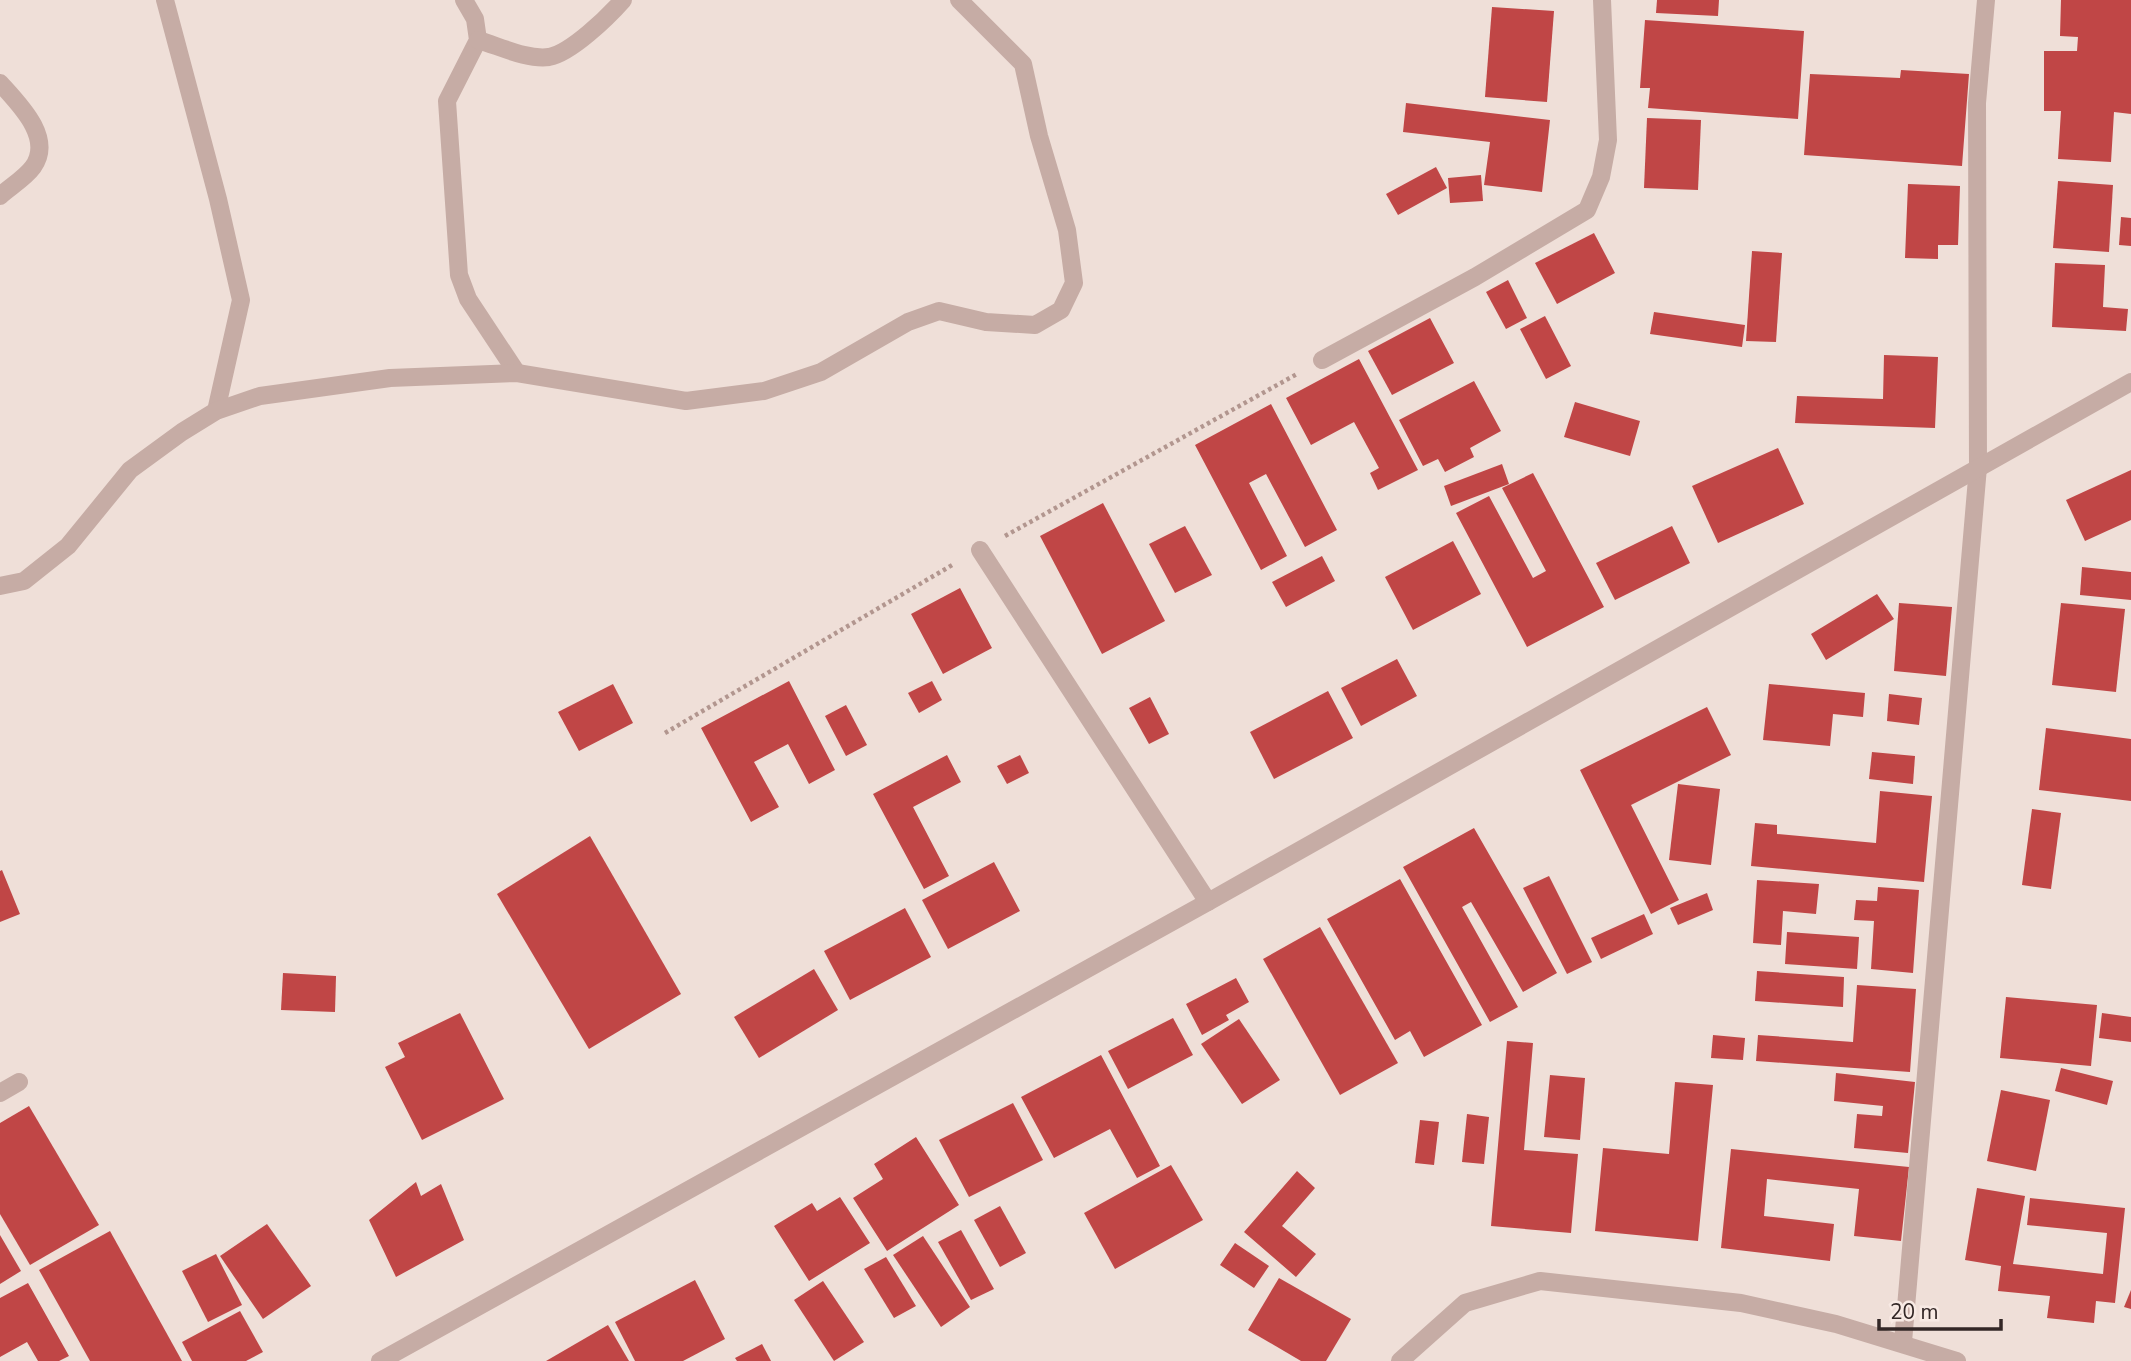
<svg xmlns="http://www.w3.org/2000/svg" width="2131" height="1361" font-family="'Nunito Sans',sans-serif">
  <rect width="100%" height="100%" fill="#efdfd8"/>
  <g fill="#c04646">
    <polygon points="1657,0 1719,0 1718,16 1656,13"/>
    <polygon points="2061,0 2131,0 2131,114 2114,112 2111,162 2058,159 2061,111 2044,111 2044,51 2077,51 2078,37 2060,36"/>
    <polygon points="1492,7 1554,11 1547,102 1485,97"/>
    <polygon points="1645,20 1804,31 1798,119 1648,108 1650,88 1640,88"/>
    <polygon points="1901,70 1969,74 1962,166 1804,155 1810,74 1900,78"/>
    <polygon points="1406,103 1550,120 1542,192 1484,185 1490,142 1403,132"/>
    <polygon points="1647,118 1701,120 1698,190 1644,188"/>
    <polygon points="1436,167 1447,188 1398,215 1386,194"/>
    <polygon points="1481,175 1483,201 1450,203 1448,178"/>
    <polygon points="2058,181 2113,185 2109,252 2053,248"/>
    <polygon points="1908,184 1960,186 1958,245 1938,245 1938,259 1905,258"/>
    <polygon points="2121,217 2131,218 2131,246 2119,245"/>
    <polygon points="1594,233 1615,273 1557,304 1535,263"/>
    <polygon points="1752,251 1782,253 1776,342 1746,341"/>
    <polygon points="2055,263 2105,265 2103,307 2128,309 2126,331 2052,327"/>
    <polygon points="1508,280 1527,318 1506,329 1486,292"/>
    <polygon points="1654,312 1745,325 1742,347 1650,334"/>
    <polygon points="1545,316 1571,366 1546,379 1520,329"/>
    <polygon points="1430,318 1454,363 1392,395 1368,351"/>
    <polygon points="1884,355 1938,357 1935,428 1795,423 1797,396 1883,399"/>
    <polygon points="1359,359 1418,470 1378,490 1370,473 1379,468 1354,422 1311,445 1286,398"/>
    <polygon points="1474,381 1501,431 1470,448 1474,457 1445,472 1438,459 1423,466 1399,420"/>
    <polygon points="1575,402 1640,421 1630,456 1564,437"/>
    <polygon points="1271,404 1337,530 1305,547 1266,474 1249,483 1287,556 1261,570 1195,445"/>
    <polygon points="1778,448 1804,504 1718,543 1692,486"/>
    <polygon points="1502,464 1509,484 1451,506 1444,486"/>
    <polygon points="2131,470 2131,520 2085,541 2066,500"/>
    <polygon points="1533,473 1604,607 1527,647 1456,513 1489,496 1533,578 1546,571 1502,488"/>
    <polygon points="1103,503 1165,621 1102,654 1040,536"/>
    <polygon points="1185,526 1212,575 1175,593 1149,544"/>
    <polygon points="1672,526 1690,563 1615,600 1596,563"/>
    <polygon points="1453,541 1481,594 1413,630 1385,577"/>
    <polygon points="1322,556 1335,581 1286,607 1272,582"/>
    <polygon points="2082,567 2131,572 2131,600 2080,595"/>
    <polygon points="960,588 992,648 943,674 911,614"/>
    <polygon points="1877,594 1894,619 1826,660 1811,634"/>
    <polygon points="1899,603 1952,607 1946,676 1894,671"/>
    <polygon points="2061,603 2125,609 2116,692 2052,685"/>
    <polygon points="1397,659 1417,696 1361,726 1341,688"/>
    <polygon points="789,681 835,770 809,784 788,744 754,762 779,807 751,822 701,728"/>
    <polygon points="932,681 942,700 919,713 908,693"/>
    <polygon points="613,684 633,723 579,751 558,712"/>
    <polygon points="1769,684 1865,693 1863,717 1833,714 1830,746 1763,740"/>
    <polygon points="1328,691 1353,738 1274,779 1250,732"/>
    <polygon points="1889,694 1922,698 1919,725 1887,721"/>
    <polygon points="1150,697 1169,734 1149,744 1129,708"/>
    <polygon points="846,705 867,745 846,756 825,716"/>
    <polygon points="1707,707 1731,755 1631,805 1679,900 1651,914 1580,770"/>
    <polygon points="2046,728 2131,739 2131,801 2039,790"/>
    <polygon points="1872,752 1915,756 1913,784 1869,779"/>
    <polygon points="947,755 961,782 913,807 949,876 924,889 873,794"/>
    <polygon points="1020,755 1029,773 1007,784 997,766"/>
    <polygon points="1678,784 1720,789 1711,865 1669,860"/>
    <polygon points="1880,791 1932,796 1924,882 1751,866 1755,823 1777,825 1777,834 1876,843"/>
    <polygon points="2032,809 2061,813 2051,889 2022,885"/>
    <polygon points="1474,828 1557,973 1523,992 1471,902 1462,907 1518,1007 1490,1022 1403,867"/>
    <polygon points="590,836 681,994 589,1049 497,894"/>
    <polygon points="994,862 1020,911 948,949 922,900"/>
    <polygon points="2,870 20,914 0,922 0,871"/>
    <polygon points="1549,876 1592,962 1567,974 1523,888"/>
    <polygon points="1400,879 1482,1025 1424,1057 1410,1031 1395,1040 1327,919"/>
    <polygon points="1757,880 1819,884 1816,914 1783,911 1781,945 1753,943"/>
    <polygon points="1878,887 1919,890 1913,973 1871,969 1874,921 1854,920 1856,900 1877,901"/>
    <polygon points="1707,893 1713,910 1678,925 1670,908"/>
    <polygon points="905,908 931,957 850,1000 824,951"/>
    <polygon points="1644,914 1653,934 1601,959 1591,938"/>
    <polygon points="1320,927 1398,1063 1340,1095 1263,959"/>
    <polygon points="1787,932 1859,937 1857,969 1785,964"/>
    <polygon points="814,969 838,1010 759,1058 734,1017"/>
    <polygon points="1757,971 1844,977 1843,1007 1755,1001"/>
    <polygon points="283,973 336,976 335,1012 281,1010"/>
    <polygon points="1236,978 1249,1002 1226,1015 1229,1020 1202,1035 1186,1004"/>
    <polygon points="1857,985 1916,989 1910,1072 1756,1061 1758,1035 1853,1042"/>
    <polygon points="2006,997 2097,1005 2091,1066 2000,1058"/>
    <polygon points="460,1013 504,1099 422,1140 385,1067 405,1057 398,1043"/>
    <polygon points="2102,1013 2131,1017 2131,1042 2099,1038"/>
    <polygon points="1173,1018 1193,1055 1128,1089 1108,1051"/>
    <polygon points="1239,1019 1280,1080 1242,1104 1201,1044"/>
    <polygon points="1713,1035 1745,1038 1743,1060 1711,1058"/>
    <polygon points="1507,1041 1533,1043 1524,1150 1578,1154 1571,1233 1491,1226"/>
    <polygon points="1101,1055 1160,1166 1137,1178 1110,1129 1054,1158 1021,1097"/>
    <polygon points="2061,1068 2113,1081 2107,1105 2055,1091"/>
    <polygon points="1836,1073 1915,1082 1908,1153 1854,1148 1857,1114 1882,1116 1883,1106 1834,1101"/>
    <polygon points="1550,1075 1585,1078 1580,1140 1544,1137"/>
    <polygon points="1675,1082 1713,1085 1698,1241 1595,1231 1603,1148 1669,1154"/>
    <polygon points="2001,1090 2050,1100 2036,1171 1987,1161"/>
    <polygon points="1013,1103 1043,1160 969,1197 939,1140"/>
    <polygon points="29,1106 99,1225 30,1265 0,1214 0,1123"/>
    <polygon points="1467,1114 1489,1117 1484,1164 1462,1162"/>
    <polygon points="1420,1120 1439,1122 1434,1165 1415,1163"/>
    <polygon points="916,1137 959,1205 887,1251 853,1198 883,1179 874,1164"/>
    <polygon points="1731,1149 1909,1167 1901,1241 1854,1236 1859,1189 1767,1179 1764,1216 1834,1224 1830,1261 1721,1248"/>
    <polygon points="1171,1165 1203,1220 1115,1269 1084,1213"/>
    <polygon points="1297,1171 1315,1188 1282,1226 1316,1254 1296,1277 1244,1232"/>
    <polygon points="416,1182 421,1196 441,1184 464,1240 396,1277 369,1220"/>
    <polygon points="1977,1188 2025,1196 2013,1264 2103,1274 2107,1233 2027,1225 2030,1198 2125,1208 2115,1303 2096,1301 2094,1323 2047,1318 2050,1296 1998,1291 2001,1266 1965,1260"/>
    <polygon points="840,1197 870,1243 809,1281 774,1226 812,1203 817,1211"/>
    <polygon points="1000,1206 1026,1253 1000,1267 974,1220"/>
    <polygon points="267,1224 311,1286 263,1319 220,1256"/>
    <polygon points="961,1230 994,1289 971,1300 938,1242"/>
    <polygon points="110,1231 182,1361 90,1361 39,1270"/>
    <polygon points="0,1235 21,1271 0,1284"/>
    <polygon points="923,1236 970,1307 941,1327 893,1255"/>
    <polygon points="1235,1243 1269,1266 1254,1288 1220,1265"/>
    <polygon points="216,1254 242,1305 208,1322 182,1271"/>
    <polygon points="886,1257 916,1306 894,1318 864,1269"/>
    <polygon points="1279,1278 1351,1319 1326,1361 1301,1361 1248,1330"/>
    <polygon points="695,1280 725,1339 683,1361 635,1361 615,1322"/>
    <polygon points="823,1281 864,1342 834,1361 794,1300"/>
    <polygon points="28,1283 69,1356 59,1361 38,1361 27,1342 0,1357 0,1298"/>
    <polygon points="2131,1290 2131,1309 2124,1307"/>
    <polygon points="240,1311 263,1352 246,1361 192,1361 182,1342"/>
    <polygon points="608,1325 629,1361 546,1361"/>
    <polygon points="762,1344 771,1361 737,1361 735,1358"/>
  </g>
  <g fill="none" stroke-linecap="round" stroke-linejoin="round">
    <g stroke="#b2968f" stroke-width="4.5" stroke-dasharray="3.5 3.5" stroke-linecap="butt">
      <polyline points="1005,536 1297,374"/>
      <polyline points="665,733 954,564"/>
    </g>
    <g stroke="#c6aca5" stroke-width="18">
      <polyline points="165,0 218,199 241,300 216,411"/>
      <polyline points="464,0 475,19 478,40 447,101 459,275 468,299 517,373"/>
      <path d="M478,40C499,46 527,60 549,57C571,53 608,17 623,0"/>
      <path d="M0,83C19,104 54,138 33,167C25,178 10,187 0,196"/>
      <polyline points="1322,360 1475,277 1587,210 1601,177 1608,140 1602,0"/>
      <polyline points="980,550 1208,902"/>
      <polyline points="0,586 24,581 68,546 130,470 182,432 216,411 260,396 390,378 517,373 686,401 764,391 821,372 908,322 939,311 986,322 1035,325 1061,310 1074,283 1067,230 1039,136 1023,64 959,0"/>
      <polyline points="0,1093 19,1082"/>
      <polyline points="1903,1342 1978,467 1977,103 1986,0"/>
      <polyline points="380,1361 1208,902 2131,382"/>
      <polyline points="1400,1361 1465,1303 1540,1281 1741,1303 1836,1324 1957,1361"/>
    </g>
  </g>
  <path d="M1879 1319v10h122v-10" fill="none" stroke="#332726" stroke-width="3.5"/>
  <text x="1890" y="1319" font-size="21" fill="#332726" stroke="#f8eae4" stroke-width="5" paint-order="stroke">20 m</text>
</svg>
